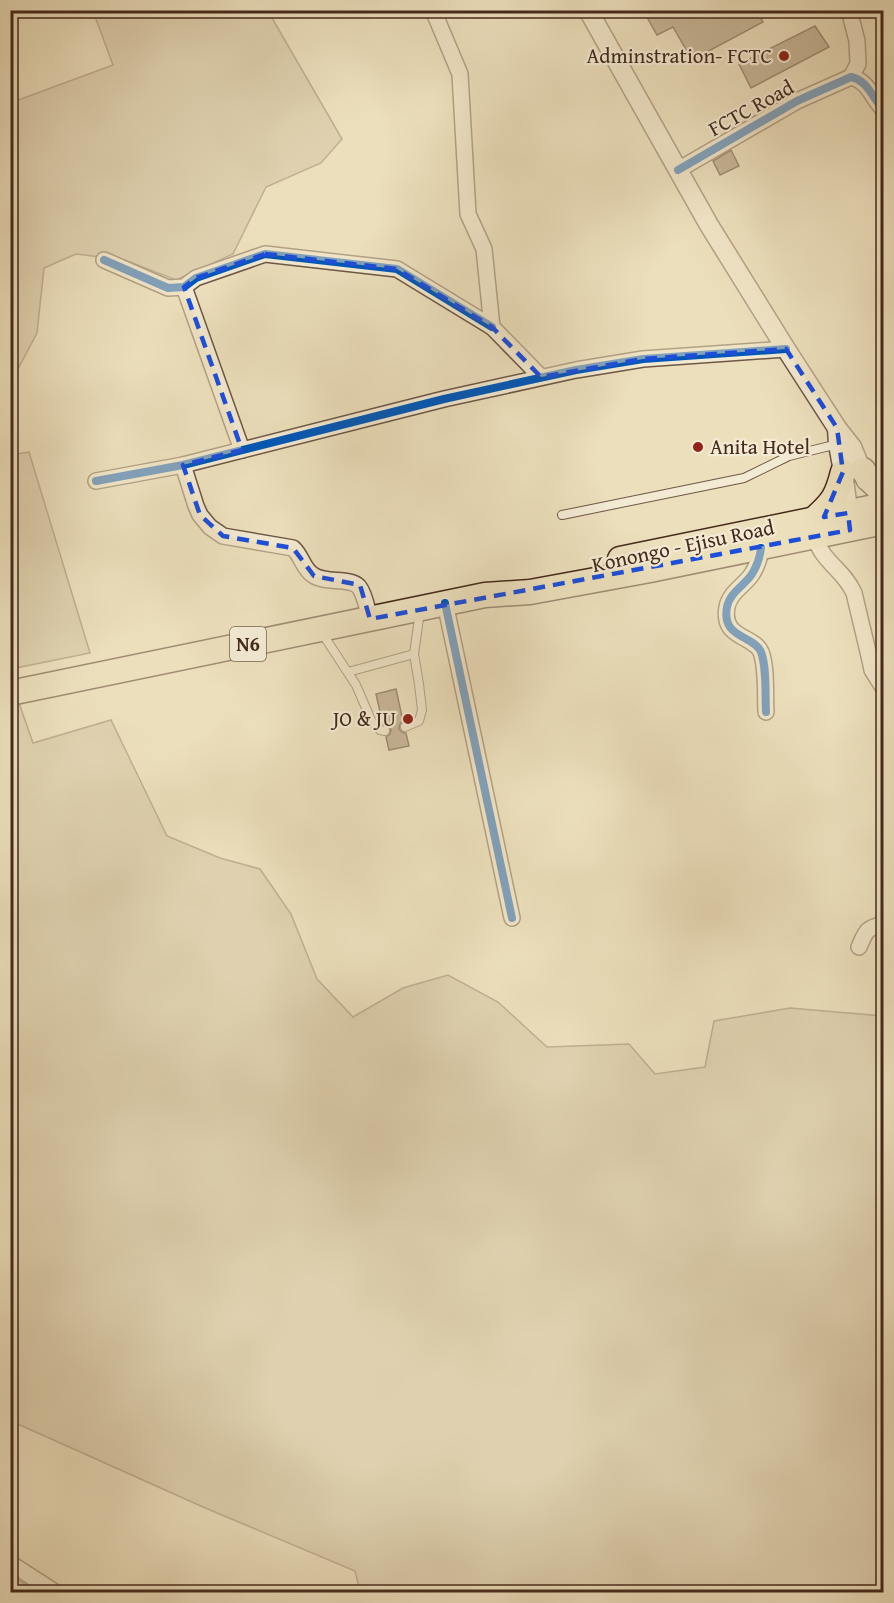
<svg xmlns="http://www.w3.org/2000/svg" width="894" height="1603" font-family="'Gentium Book Plus',serif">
  <rect width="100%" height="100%" fill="#ecdfbc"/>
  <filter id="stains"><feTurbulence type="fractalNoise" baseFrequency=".00333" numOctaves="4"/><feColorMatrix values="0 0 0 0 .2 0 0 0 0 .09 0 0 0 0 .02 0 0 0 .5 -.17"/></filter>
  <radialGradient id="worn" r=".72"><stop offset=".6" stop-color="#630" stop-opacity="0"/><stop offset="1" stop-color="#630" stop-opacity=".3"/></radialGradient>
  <g fill="#cfc0a1" stroke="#8a755e" stroke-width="1.5">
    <polygon points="93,11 268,11 342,139 321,163 266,187 233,254 176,280 125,260 76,254 44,268 37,333 11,382 10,103 113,65"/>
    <polygon points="29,452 90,653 11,669 11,455"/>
    <polygon points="18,700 33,743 111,720 167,836 220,858 260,869 291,914 317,979 353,1017 403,988 448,975 498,1002 547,1047 629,1044 655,1074 705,1067 714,1021 790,1008 883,1016 883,1592 360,1592 355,1571 203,1507 11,1421 11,701"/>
    <polygon points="10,1576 11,1576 38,1592 11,1592"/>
  </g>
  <g fill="#9b886f" stroke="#442a1c" stroke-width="1.5">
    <polygon points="643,10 756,10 763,22 692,60 673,27 657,35"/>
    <polygon points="815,26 829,47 751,88 739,64"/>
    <polygon points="731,150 739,166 720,175 713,161"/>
    <polygon points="396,689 403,721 400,724 399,729 402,732 406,733 409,746 389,750 386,737 390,734 391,730 388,726 383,725 376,694"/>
  </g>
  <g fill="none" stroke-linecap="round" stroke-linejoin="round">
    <defs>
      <g id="service">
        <polyline points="562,515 744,478 789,456 838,444"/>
        <polyline points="322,633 356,685 372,722 380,730 385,731"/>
        <polyline points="348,672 414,654"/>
        <polyline points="405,727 419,721 422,710 419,684 414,654 420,611"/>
      </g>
      <g id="minor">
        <polyline points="433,10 460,74 468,214 484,249 492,327 541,377"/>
        <polyline points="849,10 857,41 858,64 851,77"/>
        <path d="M678,170L797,101L851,77C869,81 872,99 884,110"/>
        <polyline points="104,260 168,288 184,287 196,278 265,254 397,269 492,327"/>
        <polyline points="184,287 242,450"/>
        <path d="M183,465L196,506L200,515L210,527L223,536L293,548C302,556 303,569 313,575C325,584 351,577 359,587C365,594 367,609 370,619"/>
        <polyline points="96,481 183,465 444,399 576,370 643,359 786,349"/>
        <path d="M815,537C822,562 844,570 854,593L870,660H884"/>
        <path d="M761,548C760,557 757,566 752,574C744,586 730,592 727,607C721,639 754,635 761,652C767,668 765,695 766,712"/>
        <polyline points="445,603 512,918"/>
        <polyline points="870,660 872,670 884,689"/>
        <path d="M859,947C866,931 866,928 884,924"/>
        <polyline points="10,1563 55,1592"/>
      </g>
      <g id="tertiary">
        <polyline points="588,10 709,225 786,349 837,428 852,447 866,481"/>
        <polyline points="837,428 838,444 843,472 850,524"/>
      </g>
      <g id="trunk">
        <polyline points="863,470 871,481 884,494"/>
        <path d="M814,519C833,502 837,496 843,472"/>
        <polyline points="620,559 884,505"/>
        <polyline points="10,693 485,595 530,592 650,570 884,522"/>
      </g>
    </defs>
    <use href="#service" stroke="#6e5744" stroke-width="10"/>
    <use href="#minor" stroke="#6e5744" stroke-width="18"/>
    <use href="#tertiary" stroke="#6e5744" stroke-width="21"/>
    <use href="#trunk" stroke="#442a1c" stroke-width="27"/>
    <use href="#service" stroke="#f3ead3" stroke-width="8"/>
    <use href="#minor" stroke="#f3ead3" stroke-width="15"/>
    <use href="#tertiary" stroke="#f3ead3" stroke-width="18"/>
    <use href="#trunk" stroke="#ecdfbc" stroke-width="24"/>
    <defs>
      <g id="cycleway">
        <path d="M678,170L797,101L851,77C869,81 872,99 884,110"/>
        <polyline points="104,260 168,288 184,287 196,278 265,254 397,269 492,327"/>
        <polyline points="96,481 183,465 444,399 576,370 643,359 786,349"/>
        <path d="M761,548C760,557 757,566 752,574C744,586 730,592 727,607C721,639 754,635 761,652C767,668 765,695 766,712"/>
        <polyline points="445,603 512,918"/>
      </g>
    </defs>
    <use href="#cycleway" stroke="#f3ead3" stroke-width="11"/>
    <use href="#cycleway" stroke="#0057b8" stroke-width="8"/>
  </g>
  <path d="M0 0H894V1603H0ZM265,254L397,269L492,327L541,377L643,359L786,349L837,428L843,472L824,517L848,513L850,530L370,619L360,585L314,576L293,548L223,536L200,515L183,465L242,450L184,287L196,278Z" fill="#ecdfbc" fill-opacity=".55" fill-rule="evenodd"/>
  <path fill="none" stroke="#1d4ed8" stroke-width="4.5" stroke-dasharray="12 8" stroke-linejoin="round" d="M265,254L397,269L492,327L541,377L643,359L786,349L837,428L843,472L824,517L848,513L850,530L370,619L360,585L314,576L293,548L223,536L200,515L183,465L242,450L184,287L196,278Z"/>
  <g fill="#8f2418" stroke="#f3ead3" stroke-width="2">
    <circle cx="784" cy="56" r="6"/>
    <circle cx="698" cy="447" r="6"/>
    <circle cx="408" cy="719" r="6"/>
  </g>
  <g text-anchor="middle" stroke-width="4.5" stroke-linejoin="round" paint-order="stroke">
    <rect fill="#f3ead3" stroke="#786453" stroke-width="1.5" x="230" y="627" width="36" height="34" rx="4.5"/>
    <g font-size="20" font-weight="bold" fill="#442a1c">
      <text x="248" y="651">N6</text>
    </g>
    <g font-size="21" fill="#442a1c" stroke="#f3ead3" text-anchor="end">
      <text x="772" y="63">Adminstration- FCTC</text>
      <text x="710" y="454" text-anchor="start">Anita Hotel</text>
      <text x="396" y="726">JO &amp; JU</text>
    </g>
    <g font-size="21" fill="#442a1c" stroke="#f3ead3">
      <text transform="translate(751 108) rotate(-29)" y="7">FCTC Road</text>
      <text transform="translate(683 546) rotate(-12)" y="7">Konongo - Ejisu Road</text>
    </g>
  </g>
  <rect width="894" height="1603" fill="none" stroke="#ecdfbc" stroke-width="36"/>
  <rect x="12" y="12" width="870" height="1579" fill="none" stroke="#442a1c" stroke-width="3"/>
  <rect x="18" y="18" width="858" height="1567" fill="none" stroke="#442a1c" stroke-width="1.5"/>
  <rect width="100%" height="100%" filter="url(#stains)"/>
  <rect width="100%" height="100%" fill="url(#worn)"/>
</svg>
